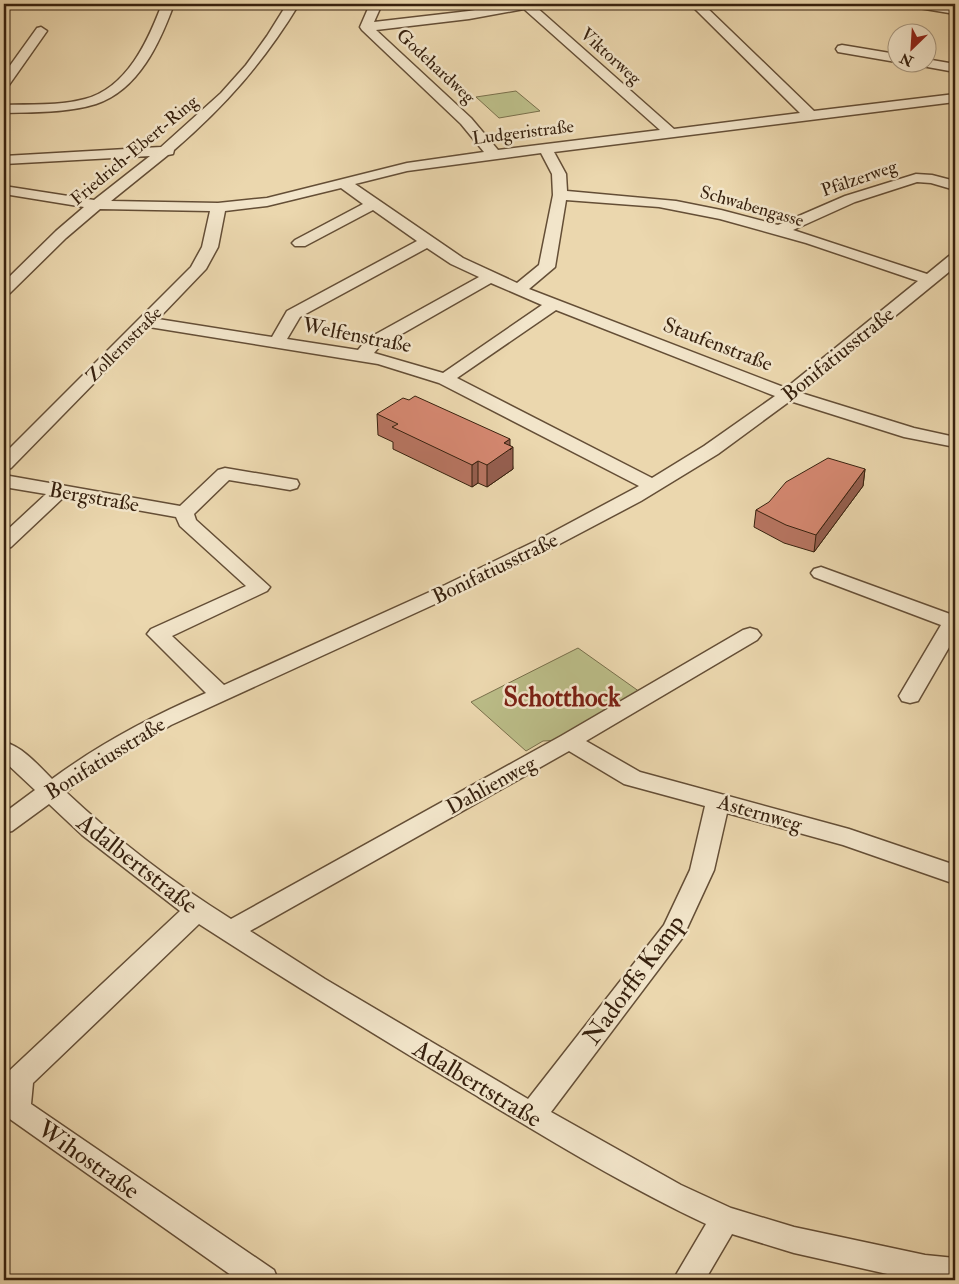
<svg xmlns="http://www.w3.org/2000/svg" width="959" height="1284" font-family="'IM FELL Double Pica',serif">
  <rect width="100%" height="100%" fill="#ebd7ae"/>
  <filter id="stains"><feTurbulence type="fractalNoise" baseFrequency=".004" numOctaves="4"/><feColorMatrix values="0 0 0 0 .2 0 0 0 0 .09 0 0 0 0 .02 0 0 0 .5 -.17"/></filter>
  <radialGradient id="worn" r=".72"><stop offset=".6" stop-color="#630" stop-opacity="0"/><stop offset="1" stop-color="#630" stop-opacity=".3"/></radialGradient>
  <g fill="#bbbd88" stroke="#796f4b">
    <polygon points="516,91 540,111 499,118 476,97"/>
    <polygon points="578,648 640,692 565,740 543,741 526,751 471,702"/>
  </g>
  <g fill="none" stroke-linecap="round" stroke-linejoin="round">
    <defs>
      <g id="minor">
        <path d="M162,4H174C160,42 139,90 96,104C67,113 34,112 4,113V105C30,104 59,106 85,99C127,88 148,41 162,4Z"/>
        <path d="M287,4H299C264,62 225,106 174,150L173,154L168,155L111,201L218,203L267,198L407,163L484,152L461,124L362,30L360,27L370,4H382L374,22L469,11L512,4H537L535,6L674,129L800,113L690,4H703L814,111L955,94V102L554,152L566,174L567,191L676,201L721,210L778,225L845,196L916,174L932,175L955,181V190L931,183L917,182L855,202L793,230L927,274L949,256L955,254V267L801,393L914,428L955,437V447L904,437L790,401L718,454L641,501L552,548L459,593L171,725L99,768L66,792C116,839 172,882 231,919L561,736L743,630L750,628L757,630L761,635L757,640L586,741L640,772L849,829L955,865V884L843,845L727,813L714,870L683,937L551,1112L681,1185L731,1208L794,1227L925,1255L955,1258V1280H914L794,1253L732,1234L705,1280H673L706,1224C625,1186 548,1139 472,1093C380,1038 289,982 199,924L33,1083L31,1104L274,1270L278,1280H238L7,1117C1,1104 3,1084 9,1071L180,911L82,835L49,804L12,831L4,833V813L35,790L4,761V742C23,747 38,765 52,779C101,743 150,717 206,693L147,634L151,629L246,586L180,526L176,517L64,497L11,547L4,549V533L46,494L4,487V475L180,506L218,470L225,468L297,480L299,484L297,488L290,490L229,480L194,514L196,520L270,587L267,591L172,636L224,685L445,585L538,540L639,486L439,383L378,364L149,327L11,468L4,470V454L191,267L202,247L210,211L100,209L66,238L10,293L4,295V282L56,231L84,207L4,194V186L94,200L150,156L4,164V156L161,147L221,93L246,65L267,36ZM524,9L660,130L498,150L471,118L376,30L469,19ZM541,153L552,174L553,195L539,265L517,283L463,258L355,184L407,171ZM341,188L363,204L295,240L292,243L295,246H305L373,210L417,241L287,311L272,337L158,319L206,269L218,247L225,211L267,206ZM566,200L659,207L720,219L806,243L918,281L786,388L529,289L555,267ZM427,248L451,264L479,277L367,339L358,350L287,339L300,317ZM491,283L542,305L443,373L374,353L379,347ZM556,310L775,396L704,446L652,478L457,378ZM569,751L624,784L705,806L690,870L664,925L528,1099L325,979L250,931Z"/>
        <polygon points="913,4 939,4 955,6 955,14 919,8"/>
        <polygon points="41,27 47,31 9,85 4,86 4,74 37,28"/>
        <polygon points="842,45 896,54 896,62 838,52 836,49 838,46"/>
        <polygon points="926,59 955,64 955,72 922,66 916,62 926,62"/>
        <polygon points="821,567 950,614 955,613 955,637 918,701 910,703 902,701 899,696 941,625 814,577 811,573 814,569"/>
      </g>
    </defs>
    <use href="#minor" stroke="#644e36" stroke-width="3"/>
    <use href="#minor" fill="#f2e5ca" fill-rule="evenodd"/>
  </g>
  <g fill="#b77561" stroke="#37210e">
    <polygon points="377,414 510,445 513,469 487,487 478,483 472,487 393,449 393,442 378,435"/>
    <polygon points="865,469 863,486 814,552 784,543 754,527 756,510"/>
  </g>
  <g fill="#955f4f" stroke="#37210e">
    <polygon points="510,439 510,450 513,447 513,469 487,487 487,465 504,443"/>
    <polygon points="478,461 478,483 472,487 472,465"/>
    <polygon points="865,469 863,486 814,552 816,535"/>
  </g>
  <g fill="#d58871" stroke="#37210e">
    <polygon points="415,396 510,439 504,443 513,447 487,465 478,461 472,465 392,427 398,424 377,414 403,398 409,400"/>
    <polygon points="828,458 865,469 816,535 786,525 756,510 769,502 786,482"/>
  </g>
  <g text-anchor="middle" stroke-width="5" stroke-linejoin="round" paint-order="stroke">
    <g font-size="18" fill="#37210e" stroke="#f2e5ca">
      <text transform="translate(611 56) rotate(42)" y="6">Viktorweg</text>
      <text transform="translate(436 66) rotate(43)" y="6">Godehardweg</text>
      <text transform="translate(523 132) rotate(-7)" y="6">Ludgeristraße</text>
      <text transform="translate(134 150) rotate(-40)" y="6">Friedrich-Ebert-Ring</text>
      <text transform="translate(859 178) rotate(-19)" y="6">Pfälzerweg</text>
      <text transform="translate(752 206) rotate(16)" y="6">Schwabengasse</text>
      <text transform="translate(124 344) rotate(-45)" y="6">Zollernstraße</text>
    </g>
    <g font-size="21" fill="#37210e" stroke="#f2e5ca">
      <text transform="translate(357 335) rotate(11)" y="7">Welfenstraße</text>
      <text transform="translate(718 344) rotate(21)" y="7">Staufenstraße</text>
      <text transform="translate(838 354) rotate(-39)" y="7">Bonifatiusstraße</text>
      <text transform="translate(94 497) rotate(10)" y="7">Bergstraße</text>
      <text transform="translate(495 568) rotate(-26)" y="7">Bonifatiusstraße</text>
      <text transform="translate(105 758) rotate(-32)" y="7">Bonifatiusstraße</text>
      <text transform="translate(491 785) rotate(-29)" y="7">Dahlienweg</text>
      <text transform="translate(760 813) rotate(16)" y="7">Asternweg</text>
    </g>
    <g font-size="25" fill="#37210e" stroke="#f2e5ca">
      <text transform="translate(138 863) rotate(38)" y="9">Adalbertstraße</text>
      <text transform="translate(633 979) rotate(-54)" y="9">Nadorffs Kamp</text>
      <text transform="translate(478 1083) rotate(31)" y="9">Adalbertstraße</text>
      <text transform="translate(89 1159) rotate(35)" y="9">Wihostraße</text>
    </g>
    <g font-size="26" font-weight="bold" fill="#7a1f14" stroke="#f2e5ca">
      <text x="562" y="706">Schotthock</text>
    </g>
  </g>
  <rect width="959" height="1284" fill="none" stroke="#ebd7ae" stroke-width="20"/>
  <rect x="5" y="5" width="949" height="1274" fill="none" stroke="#37210e" stroke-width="2.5"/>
  <rect x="10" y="10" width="939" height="1264" fill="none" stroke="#37210e"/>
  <g transform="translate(912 48) rotate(205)"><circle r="24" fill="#f2e5ca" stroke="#a7977f"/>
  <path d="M0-4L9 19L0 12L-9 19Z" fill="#8f2418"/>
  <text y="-8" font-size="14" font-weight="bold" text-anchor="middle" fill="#37210e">N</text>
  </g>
  <rect width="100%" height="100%" filter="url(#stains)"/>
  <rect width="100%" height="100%" fill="url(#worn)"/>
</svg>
